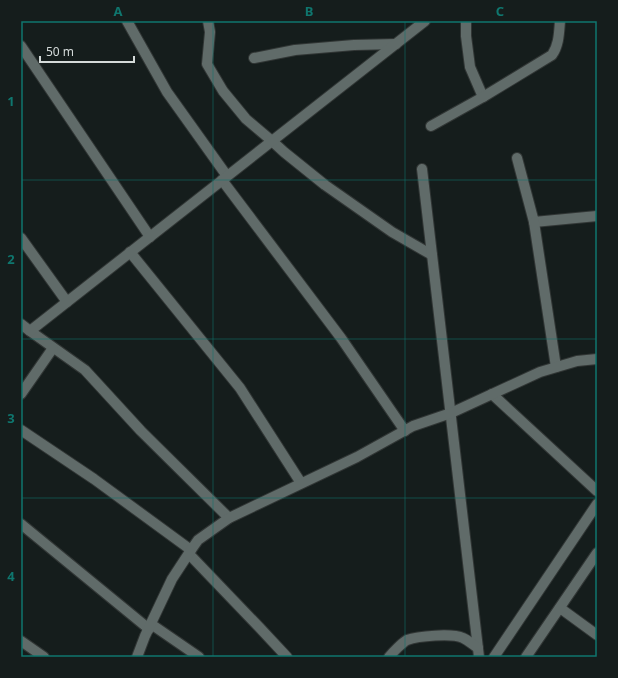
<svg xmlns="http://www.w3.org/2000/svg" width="618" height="678" font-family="'Noto Sans',sans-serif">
  <rect width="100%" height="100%" fill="#151d1c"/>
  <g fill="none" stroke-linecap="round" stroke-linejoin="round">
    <defs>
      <g id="minor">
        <polyline points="127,21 167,92 227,176"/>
        <polyline points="208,21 210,32 207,64 223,91 246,119 272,141 284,152 325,185 392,232 432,255"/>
        <polyline points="466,21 466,36 470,67 483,97"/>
        <polyline points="21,46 150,237"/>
        <polyline points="254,58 295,50 354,45 396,44"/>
        <path d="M431,126L483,97L552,55C559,45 559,33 560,21"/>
        <polyline points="517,158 534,222 597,216"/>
        <polyline points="422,169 479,657"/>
        <polyline points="222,180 341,338 405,431"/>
        <polyline points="534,222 556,367"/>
        <polyline points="21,238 67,302"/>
        <polyline points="130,252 240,388 301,483"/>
        <polyline points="21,324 30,331 85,370 141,431 229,518"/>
        <polyline points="30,331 425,21"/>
        <polyline points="21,394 53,348"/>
        <polyline points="492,394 597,491"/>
        <polyline points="21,430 94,479 191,550"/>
        <polyline points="21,524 149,629"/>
        <polyline points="189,554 259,627 287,657"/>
        <polyline points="560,608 597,635"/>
        <polyline points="151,624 199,657"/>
        <polyline points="21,641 44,657"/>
        <polyline points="137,657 145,636 172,579 191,550 198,540 229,518 357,457 413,426 451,413 540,372 577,361 597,359"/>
        <path d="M389,657C393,652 402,643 407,640C418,636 452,633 463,638C468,640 473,645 478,648"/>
      </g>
      <g id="secondary">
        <polyline points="494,657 597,504"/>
        <polyline points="526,657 597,553"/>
      </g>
    </defs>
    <use href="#minor" stroke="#313635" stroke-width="12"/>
    <use href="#secondary" stroke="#313635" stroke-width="12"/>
    <use href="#minor" stroke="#606b69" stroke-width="10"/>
    <use href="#secondary" stroke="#606b69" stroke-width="10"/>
  </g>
  <path fill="none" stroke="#0f766e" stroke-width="1" stroke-opacity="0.55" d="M213,21V657M405,21V657M21,180H597M21,339H597M21,498H597"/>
  <rect width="618" height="678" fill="none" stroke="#151d1c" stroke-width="44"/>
  <path d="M40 56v6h94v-6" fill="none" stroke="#d4dad9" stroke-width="2"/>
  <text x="46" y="56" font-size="12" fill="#d4dad9" stroke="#151d1c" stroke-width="3" paint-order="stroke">50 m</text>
  <rect x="22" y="22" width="574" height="634" fill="none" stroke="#0f766e" stroke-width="1.5"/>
  <g font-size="13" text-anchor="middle" font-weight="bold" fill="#0f766e">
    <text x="118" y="16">A</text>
    <text x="309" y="16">B</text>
    <text x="500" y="16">C</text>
    <text x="11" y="106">1</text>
    <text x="11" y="264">2</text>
    <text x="11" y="423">3</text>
    <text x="11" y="581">4</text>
  </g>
</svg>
